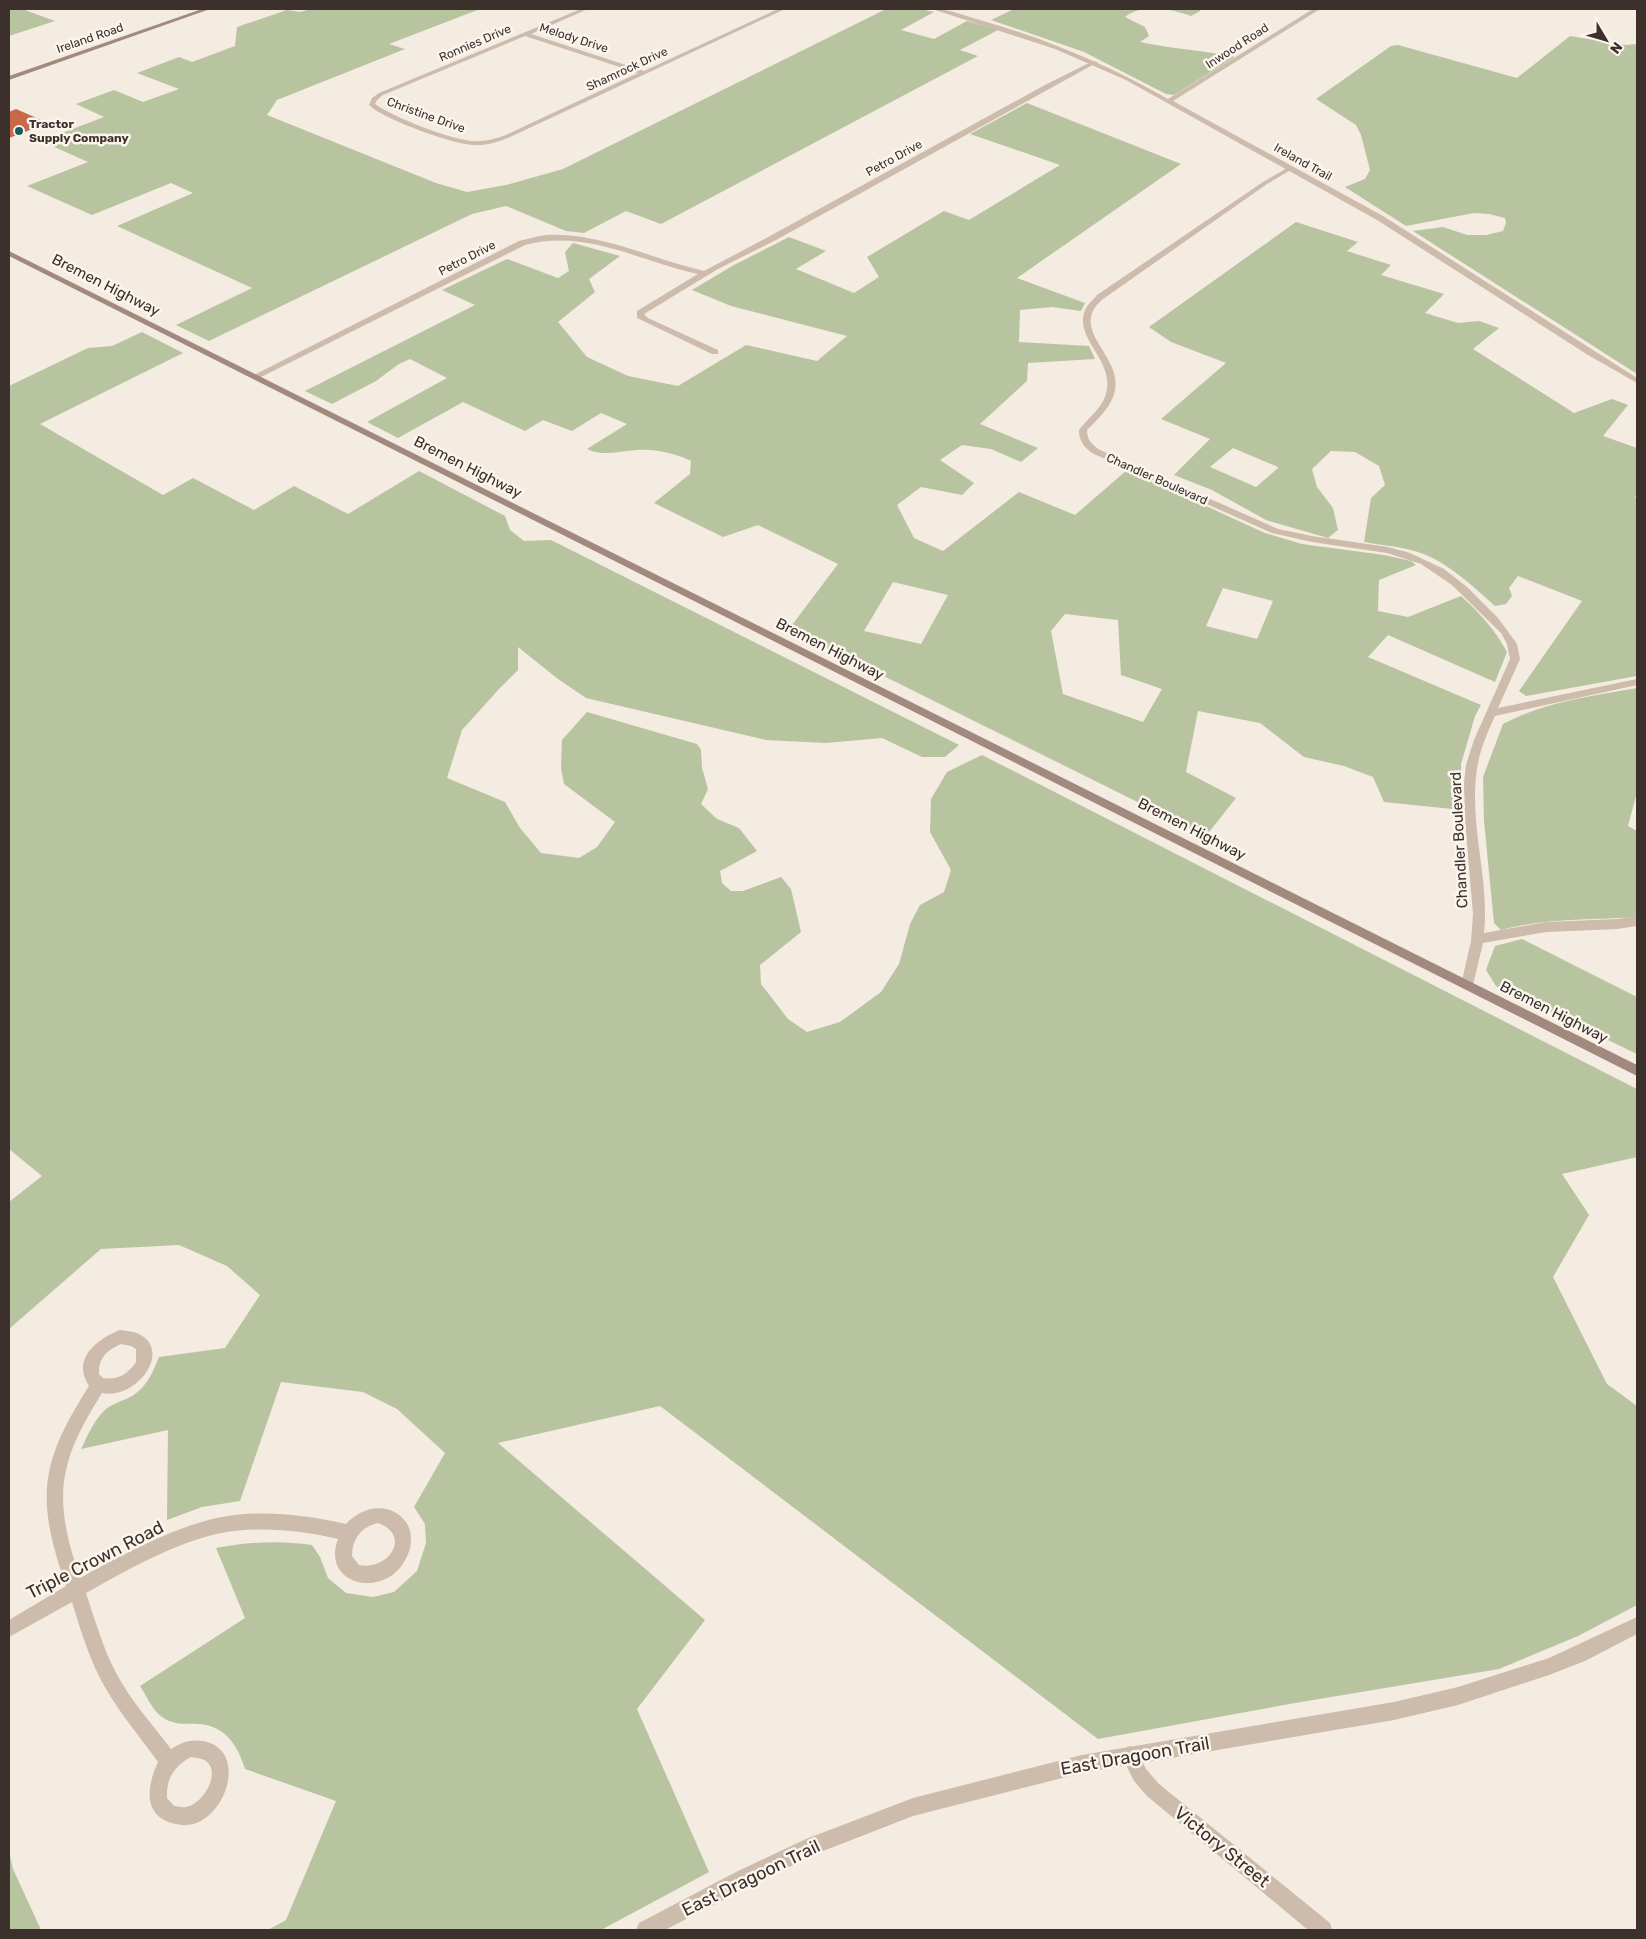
<svg xmlns="http://www.w3.org/2000/svg" width="1646" height="1939" font-family="Rubik,sans-serif">
  <rect width="100%" height="100%" fill="#f4ebe1"/>
  <g fill="#b8c4a0" fill-rule="evenodd">
    <polygon points="9,9 22,9 55,21 9,36"/>
    <polygon points="311,9 480,9 389,44 405,49 277,100 267,115 436,183 467,192 506,185 563,169 886,9 921,9 934,12 901,30 934,39 967,21 998,30 960,50 978,56 661,224 626,211 584,233 566,231 506,206 472,214 209,341 176,325 252,288 117,226 193,193 171,183 92,215 27,186 88,162 41,141 104,117 76,104 114,90 143,102 179,89 137,73 179,57 192,62 235,46 237,27 287,10 300,12"/>
    <path d="M1014,9H1200V11L1191,16C1172,9 1142,3 1125,17L1145,27L1149,36L1140,42C1171,49 1203,50 1235,57L1174,95L1166,94L1084,52L991,20Z"/>
    <polygon points="1570,36 1626,45 1637,44 1637,374 1413,231 1443,227 1467,235 1486,235 1503,231 1506,223 1505,218 1489,214 1474,213 1406,226 1345,187 1365,179 1370,170 1361,135 1356,125 1316,99 1391,46 1398,45 1517,78"/>
    <path d="M1027,103L1181,164L1017,278L1085,303L1081,311L1052,307L1020,310L1019,342L1089,346L1095,359L1028,363L1027,381L980,424L1038,448L1021,462L991,449L962,445L940,460L974,483L962,495L921,487L897,505L914,538L943,551L1019,492L1075,515L1127,470L1265,533L1302,544L1384,555L1411,561L1416,565L1379,580L1378,611L1408,617L1461,596C1480,613 1495,630 1507,652L1495,682L1388,635L1368,657L1481,705L1475,716L1461,764L1462,810L1384,802L1373,777L1344,766L1304,757L1260,723L1198,711L1186,772L1236,798L1206,836L789,629L838,564L758,525L723,537L654,503L690,474L691,461C673,453 657,449 637,450C619,451 603,457 587,449L627,424L601,413L572,431L543,420L525,431L463,402L398,438L367,422L447,378L410,359L399,364L376,381L332,404L305,391L475,305L442,290L507,259L558,278L569,271L565,252L573,243L620,256L589,279L595,292L558,322L587,357L628,376L678,386L746,345L817,361L847,336L731,306L692,290L734,265L789,237L826,251L796,269L854,293L879,277L867,257L944,211L969,220L1060,165L970,134ZM893,582L948,595L921,644L864,631ZM1223,588L1273,601L1257,639L1206,626ZM1065,614L1118,620L1121,675L1162,689L1143,722L1063,694L1051,631Z"/>
    <path d="M1296,222L1358,242L1347,251L1391,265L1381,275L1444,294L1425,313L1458,323L1479,321L1499,328L1473,349L1574,413L1612,399L1628,405L1603,436L1637,448V494L1635,497L1637,498V676L1526,696L1519,691L1582,601L1518,576L1509,588L1512,596L1506,604L1495,606C1470,584 1444,558 1411,550C1396,546 1379,545 1364,542L1371,498L1385,485L1379,466L1355,452L1331,451L1312,469L1317,487L1333,508L1338,530L1328,538L1266,520L1212,490L1174,475L1210,439L1161,419L1226,363L1171,342L1149,327ZM1233,448L1278,467V468L1256,487L1210,467Z"/>
    <path d="M142,332L183,353L40,424L163,495L193,478L254,510L294,486L348,514L419,471L505,516L510,530L524,541L551,540L959,745L945,757H922L882,738L826,743L766,740L586,698L558,679L518,647V670L499,689L462,730L447,778L505,802L520,828L541,853L579,858L597,847L615,822L564,784L561,768L562,740L587,712L697,744L701,750L702,768L708,789L701,804L717,819L739,828L757,851L720,871L722,883L731,891H743L781,877L791,889L801,932L760,965L761,984L788,1019L807,1032L840,1022L881,992L899,964L910,924L920,905L944,892L951,870L930,832L931,799L947,772L982,755L1637,1089V1157L1562,1174L1589,1215L1553,1277L1607,1384L1637,1406V1605L1578,1636L1499,1669L1295,1703L1098,1739L660,1406L498,1443L705,1620L637,1709L709,1872L601,1930H268L286,1920L336,1801L245,1769C238,1746 226,1726 199,1724C185,1723 175,1726 162,1717C153,1711 146,1695 140,1686L245,1618L216,1548C248,1542 279,1540 312,1545L320,1557L328,1578L346,1593L373,1597L394,1592L417,1571L426,1543L425,1524L414,1507L445,1453L397,1409L363,1392L281,1382L240,1501L202,1507L167,1520L168,1430L81,1449C87,1437 93,1422 103,1412C110,1404 121,1402 130,1397C146,1389 153,1372 159,1357L225,1348L260,1295L227,1266L179,1245L101,1249L9,1329V1202L42,1176L9,1149V386L88,348L112,346Z"/>
    <path d="M1637,688V792L1628,826L1637,831V917C1592,920 1545,918 1501,930L1494,923L1484,821L1483,777L1503,724C1544,702 1591,696 1637,688Z"/>
    <polygon points="1522,939 1637,997 1637,1054 1496,986 1486,970 1495,946"/>
    <polygon points="9,1851 13,1869 41,1930 9,1930"/>
  </g>
  <polygon fill="#c8694b" points="16,109 48,123 9,138 9,112"/>
  <g fill="none" stroke-linecap="round" stroke-linejoin="round">
    <g fill="#cdbbac" fill-rule="evenodd">
      <path d="M581,9H588L531,34L644,71L778,9H785L510,137C498,142 486,146 473,145C452,144 383,119 369,105L372,98L379,93ZM525,36L638,73L506,135C495,139 483,142 471,141C447,138 395,118 375,104L377,100L383,95Z"/>
      <path d="M1093,61L1098,62L776,240L718,269L644,314L648,318L718,350V354H712L637,318V311L698,274C639,261 586,229 525,245L257,379L250,377L519,241C528,239 537,236 546,235C600,232 652,259 704,271L770,236L1045,85Z"/>
      <path d="M1289,167L1294,168L1267,184L1103,299C1100,302 1095,306 1093,311C1080,339 1127,362 1113,397C1108,410 1096,421 1087,430C1087,440 1092,445 1100,450L1278,529L1312,536L1388,547L1410,553L1444,569L1467,587L1498,618L1517,644L1520,659L1498,708L1637,679V685L1495,716C1488,731 1481,747 1478,763C1467,820 1490,877 1484,933L1546,922L1617,919L1637,916V926L1617,929L1546,932L1483,943L1473,985L1471,988H1463L1461,985L1471,941L1473,914L1465,820L1464,783L1466,765L1474,740L1510,659L1507,644L1501,633L1452,585L1421,564L1387,553L1312,542L1272,533L1094,454C1084,448 1079,441 1079,430C1087,419 1100,410 1105,397C1118,361 1073,340 1085,310C1087,305 1093,300 1097,295L1263,182Z"/>
      <path d="M120,1330C126,1331 133,1331 139,1334C173,1351 136,1400 102,1393C57,1464 53,1499 80,1578C120,1556 183,1522 228,1516C267,1510 307,1515 346,1524C362,1506 390,1501 406,1522C411,1529 412,1539 410,1548C395,1603 319,1588 338,1539C301,1530 259,1526 221,1533C174,1543 127,1570 86,1593C95,1620 103,1648 116,1673C131,1701 152,1724 171,1749C182,1742 190,1739 203,1741C252,1750 223,1829 182,1825C143,1821 145,1790 158,1762C141,1738 121,1715 106,1689C90,1662 81,1631 72,1602L9,1637V1620L66,1586C36,1499 39,1464 89,1386C71,1359 97,1339 120,1330ZM121,1344L131,1346L136,1349V1362C127,1375 118,1380 103,1378L99,1374C98,1358 107,1350 121,1344ZM378,1523C412,1535 389,1571 359,1565L352,1556C352,1539 361,1527 378,1523ZM191,1757C196,1758 202,1758 206,1761C222,1773 202,1805 186,1807C182,1808 178,1806 174,1806L167,1798C166,1779 174,1766 191,1757Z"/>
      <polygon points="1130,1746 1136,1749 1146,1769 1159,1784 1330,1923 1332,1930 1308,1930 1147,1796 1134,1781 1121,1755 1124,1749"/>
    </g>
    <g fill="#cdbbac" fill-rule="evenodd">
      <path d="M932,9C948,8 965,16 980,20C1047,39 1108,65 1168,99L1313,9H1320L1173,101L1383,216L1637,378V383L1588,355L1377,220L1126,80L1055,49Z"/>
      <polygon points="1637,1617 1637,1634 1585,1661 1549,1675 1458,1705 1394,1720 1082,1773 913,1816 818,1853 750,1886 665,1930 636,1930 639,1923 736,1872 806,1839 913,1798 1082,1755 1394,1702 1458,1687 1549,1658"/>
    </g>
    <g fill="#a18a7d" fill-rule="evenodd">
      <polygon points="202,9 210,9 9,80 9,76"/>
      <polygon points="9,251 1637,1065 1637,1076 9,256"/>
    </g>
  </g>
  <circle fill="#1f5a5e" stroke="#fbf5ee" stroke-width="2" cx="19" cy="131" r="5"/>
  <g text-anchor="middle" stroke-width="5" stroke-linejoin="round" paint-order="stroke">
    <g font-size="12" fill="#3b302b" stroke="#fbf5ee">
      <text transform="translate(90 38) rotate(-19)" y="4">Ireland Road</text>
      <text transform="translate(574 38) rotate(18)" y="4">Melody Drive</text>
      <text transform="translate(475 43) rotate(-23)" y="4">Ronnies Drive</text>
      <text transform="translate(1237 46) rotate(-33)" y="4">Inwood Road</text>
      <text transform="translate(627 69) rotate(-25)" y="4">Shamrock Drive</text>
      <text transform="translate(426 115) rotate(20)" y="4">Christine Drive</text>
      <text transform="translate(894 158) rotate(-29)" y="4">Petro Drive</text>
      <text transform="translate(1303 162) rotate(29)" y="4">Ireland Trail</text>
      <text transform="translate(467 258) rotate(-27)" y="4">Petro Drive</text>
      <text transform="translate(1157 479) rotate(24)" y="4">Chandler Boulevard</text>
    </g>
    <g font-size="12" font-weight="bold" fill="#3b302b" stroke="#fbf5ee" text-anchor="start">
      <text x="29" y="128">Tractor<tspan x="29" dy="14">Supply Company</tspan></text>
    </g>
    <g font-size="15" fill="#3b302b" stroke="#fbf5ee">
      <text transform="translate(106 285) rotate(27)" y="5">Bremen Highway</text>
      <text transform="translate(468 467) rotate(27)" y="5">Bremen Highway</text>
      <text transform="translate(830 649) rotate(27)" y="5">Bremen Highway</text>
      <text transform="translate(1192 829) rotate(27)" y="5">Bremen Highway</text>
      <text transform="translate(1459 840) rotate(-93)" y="5">Chandler Boulevard</text>
      <text transform="translate(1554 1012) rotate(27)" y="5">Bremen Highway</text>
    </g>
    <g font-size="18" fill="#3b302b" stroke="#fbf5ee">
      <text transform="translate(95 1560) rotate(-27)" y="6">Triple Crown Road</text>
      <text transform="translate(1135 1756) rotate(-10)" y="6">East Dragoon Trail</text>
      <text transform="translate(1222 1847) rotate(39)" y="6">Victory Street</text>
      <text transform="translate(751 1878) rotate(-26)" y="6">East Dragoon Trail</text>
    </g>
  </g>
  <rect width="1646" height="1939" fill="none" stroke="#3b302b" stroke-width="20"/>
  <g transform="translate(1606 40) rotate(128)" stroke="#fbf5ee" stroke-width="4" paint-order="stroke">
  <path d="M0-4L9 19L0 12L-9 19Z" fill="#3b302b"/>
  <text y="-8" font-size="14" font-weight="bold" text-anchor="middle" fill="#3b302b">N</text>
  </g>
</svg>
